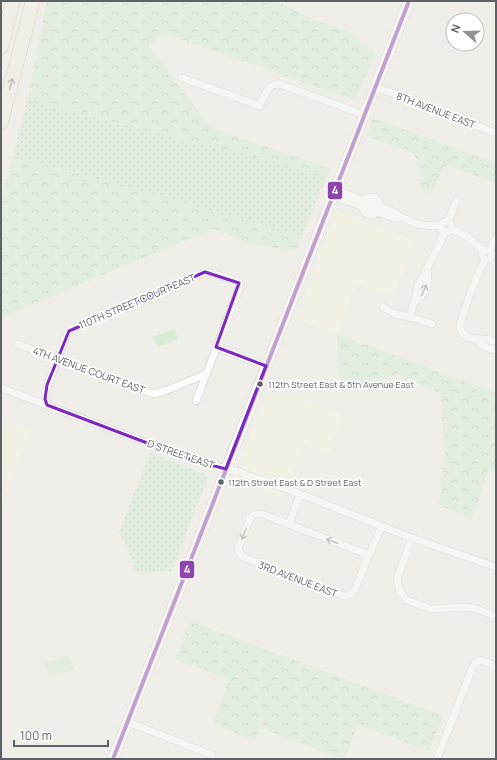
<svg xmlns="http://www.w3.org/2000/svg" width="497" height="760" font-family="Manrope,sans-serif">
  <defs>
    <pattern id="grass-dots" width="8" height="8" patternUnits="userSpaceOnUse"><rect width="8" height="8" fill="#d6ecd5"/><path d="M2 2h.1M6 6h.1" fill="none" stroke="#b1c3b1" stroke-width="1.8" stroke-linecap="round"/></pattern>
    <pattern id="forest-crowns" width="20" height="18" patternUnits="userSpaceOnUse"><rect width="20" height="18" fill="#d6ecd5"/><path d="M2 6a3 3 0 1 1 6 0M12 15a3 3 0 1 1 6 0" fill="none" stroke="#b1c3b1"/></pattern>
  </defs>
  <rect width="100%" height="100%" fill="#efeee9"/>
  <g fill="#f8f4e3">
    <polygon points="336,211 414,240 393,297 356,284 337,334 296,319"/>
    <polygon points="268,388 342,415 328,454 303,445 284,498 234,479"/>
    <polygon points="1,419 31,431 1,506"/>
  </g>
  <g fill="url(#grass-dots)">
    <polygon points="29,92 34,103 278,163 318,176 328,175 302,236 13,156"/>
    <path d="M150,453L204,474L207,479L172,571L170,572C158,568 146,576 135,571L127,546L119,532Z"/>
  </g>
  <g fill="url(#forest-crowns)">
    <polygon points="47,1 277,1 314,20 349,32 375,54 355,100 165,34 149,46 211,128 331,169 328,175 318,176 278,163 34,103 29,92"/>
    <path d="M373,118L496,163V183L447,165C436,173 440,187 427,195L423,193L418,160L411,152L367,136Z"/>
    <polygon points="13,156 302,236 296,251 251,244 213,229 2,317 1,319 1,201"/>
    <polygon points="337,334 496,393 496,473 488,470 472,519 439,505 445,454 440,393 398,374 356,386 339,378"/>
    <polygon points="190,621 443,716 429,751 358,725 345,759 343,759 260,728 255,740 213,724 229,679 175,659"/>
  </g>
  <g fill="#d6ecd5">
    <polygon points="174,329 178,339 158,347 154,337"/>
    <polygon points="69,655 74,669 61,674 49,677 45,663"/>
  </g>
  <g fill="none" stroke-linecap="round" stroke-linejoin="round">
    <defs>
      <g id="minor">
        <path d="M182,78L260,106C264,96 267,84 279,84L365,115"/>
        <polyline points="376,87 496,133"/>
        <polyline points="333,196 394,218 401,217 394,212 336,190"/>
        <circle cx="371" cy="206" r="9"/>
        <polyline points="401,217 420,225 441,226"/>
        <circle cx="446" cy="227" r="5.5"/>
        <polyline points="448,222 456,201"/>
        <polyline points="452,229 466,236 484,251"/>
        <circle cx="487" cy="255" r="4.5"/>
        <polyline points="490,251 496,238"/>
        <path d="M485,259L472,288L460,324C461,340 472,338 484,339C488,339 492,341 496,342"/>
        <path d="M427,270C429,282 427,294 415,301L418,286L439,245L444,232"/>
        <polyline points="383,307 395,314 409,317 432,324"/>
        <polyline points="409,317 415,301"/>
        <path d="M476,340C482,346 488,349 496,350"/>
        <polyline points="17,344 154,394 165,391 206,374"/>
        <polyline points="216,347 266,366"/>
        <polyline points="1,388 192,460 239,472 300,494 412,538 496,567"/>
        <polyline points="47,405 45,399 45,393 64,341 69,331 75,327 205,272 208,272 237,281 239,283 239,289 196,401"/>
        <polyline points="289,524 300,494"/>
        <polyline points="412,538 397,579 400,592 407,600 431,609 465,607 474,608 496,616"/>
        <path d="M369,555L262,514C257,513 254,514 250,518L238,549L240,554L243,557L341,595C348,597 352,595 355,589L369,555L382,526"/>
        <polyline points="128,722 212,755"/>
        <polyline points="437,759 473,666 476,662 481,660 496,666"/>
      </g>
      <polyline id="secondary" points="113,759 409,1"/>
      <g id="motorway">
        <polyline points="1,47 13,1"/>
        <polyline points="1,122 33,1"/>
      </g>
    </defs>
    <use href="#minor" stroke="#cccccb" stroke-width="8"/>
    <use href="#secondary" stroke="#cbcbca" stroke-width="11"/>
    <use href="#motorway" stroke="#c7bb95" stroke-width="15"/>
    <use href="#minor" stroke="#fdfcfc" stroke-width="7"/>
    <use href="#secondary" stroke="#fdfcfc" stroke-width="10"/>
    <use href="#motorway" stroke="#f1eee2" stroke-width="14"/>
    <defs>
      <polyline id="bus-1" points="113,759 409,1"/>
    </defs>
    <use href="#bus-1" stroke="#fff" stroke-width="7"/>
    <use href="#bus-1" stroke="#8e44ad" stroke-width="4"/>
  </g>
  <defs><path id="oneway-shaft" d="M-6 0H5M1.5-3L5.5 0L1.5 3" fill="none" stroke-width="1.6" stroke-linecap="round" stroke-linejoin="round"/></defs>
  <use stroke="#919393" href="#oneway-shaft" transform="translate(11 84) rotate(-75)"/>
  <g stroke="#96989c">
    <use href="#oneway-shaft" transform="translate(424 290) rotate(-66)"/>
    <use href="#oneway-shaft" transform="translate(244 534) rotate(112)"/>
    <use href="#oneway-shaft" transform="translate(332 541) rotate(-159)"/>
  </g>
  <path d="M0 0H497V760H0ZM205,272L239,283L216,347L266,366L226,469L192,460L47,405L45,399L47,385L69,331Z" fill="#efeee9" fill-opacity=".55" fill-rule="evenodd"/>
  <path fill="none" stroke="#7b2cbf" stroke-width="3" stroke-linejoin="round" d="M205,272L239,283L216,347L266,366L226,469L192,460L47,405L45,399L47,385L69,331Z"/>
  <g fill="#5e6268" stroke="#fff" stroke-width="1.5">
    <circle cx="260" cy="384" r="3.5"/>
    <circle cx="221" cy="482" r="3.5"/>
  </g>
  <g text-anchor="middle" stroke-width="3.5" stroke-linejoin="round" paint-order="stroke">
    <g font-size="9" fill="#5e6268" stroke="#fff" text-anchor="start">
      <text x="268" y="388">112th Street East &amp; 5th Avenue East</text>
      <text x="228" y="486">112th Street East &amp; D Street East</text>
    </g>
    <g font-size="10" fill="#5e6268" stroke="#fff">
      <text transform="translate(436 110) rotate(21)" y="4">8TH AVENUE EAST</text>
      <text transform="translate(137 301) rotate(-23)" y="4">110TH STREET COURT EAST</text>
      <text transform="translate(89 370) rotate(20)" y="4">4TH AVENUE COURT EAST</text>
      <text transform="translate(181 454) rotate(19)" y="4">D STREET EAST</text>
      <text transform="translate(298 579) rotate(21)" y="4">3RD AVENUE EAST</text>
    </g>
  </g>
  <g stroke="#fff" stroke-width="1.5">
    <rect x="327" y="181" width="16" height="19" rx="4" fill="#8e44ad"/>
    <rect x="179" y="560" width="16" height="19" rx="4" fill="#8e44ad"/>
  </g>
  <g font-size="11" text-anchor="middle" font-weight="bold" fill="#fff">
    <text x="335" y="194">4</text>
    <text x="187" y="573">4</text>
  </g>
  <rect width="497" height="760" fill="none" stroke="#5e6268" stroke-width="4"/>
  <g transform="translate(465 32) rotate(290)"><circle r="19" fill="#ffffff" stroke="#bfc0c3"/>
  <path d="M0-3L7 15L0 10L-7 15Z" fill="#919395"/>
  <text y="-6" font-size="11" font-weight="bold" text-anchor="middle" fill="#5e6268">N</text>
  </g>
  <path d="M14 740v6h94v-6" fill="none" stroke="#5e6268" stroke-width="2"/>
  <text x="20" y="740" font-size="12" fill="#5e6268" stroke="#ffffff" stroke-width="3" paint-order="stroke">100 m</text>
</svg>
